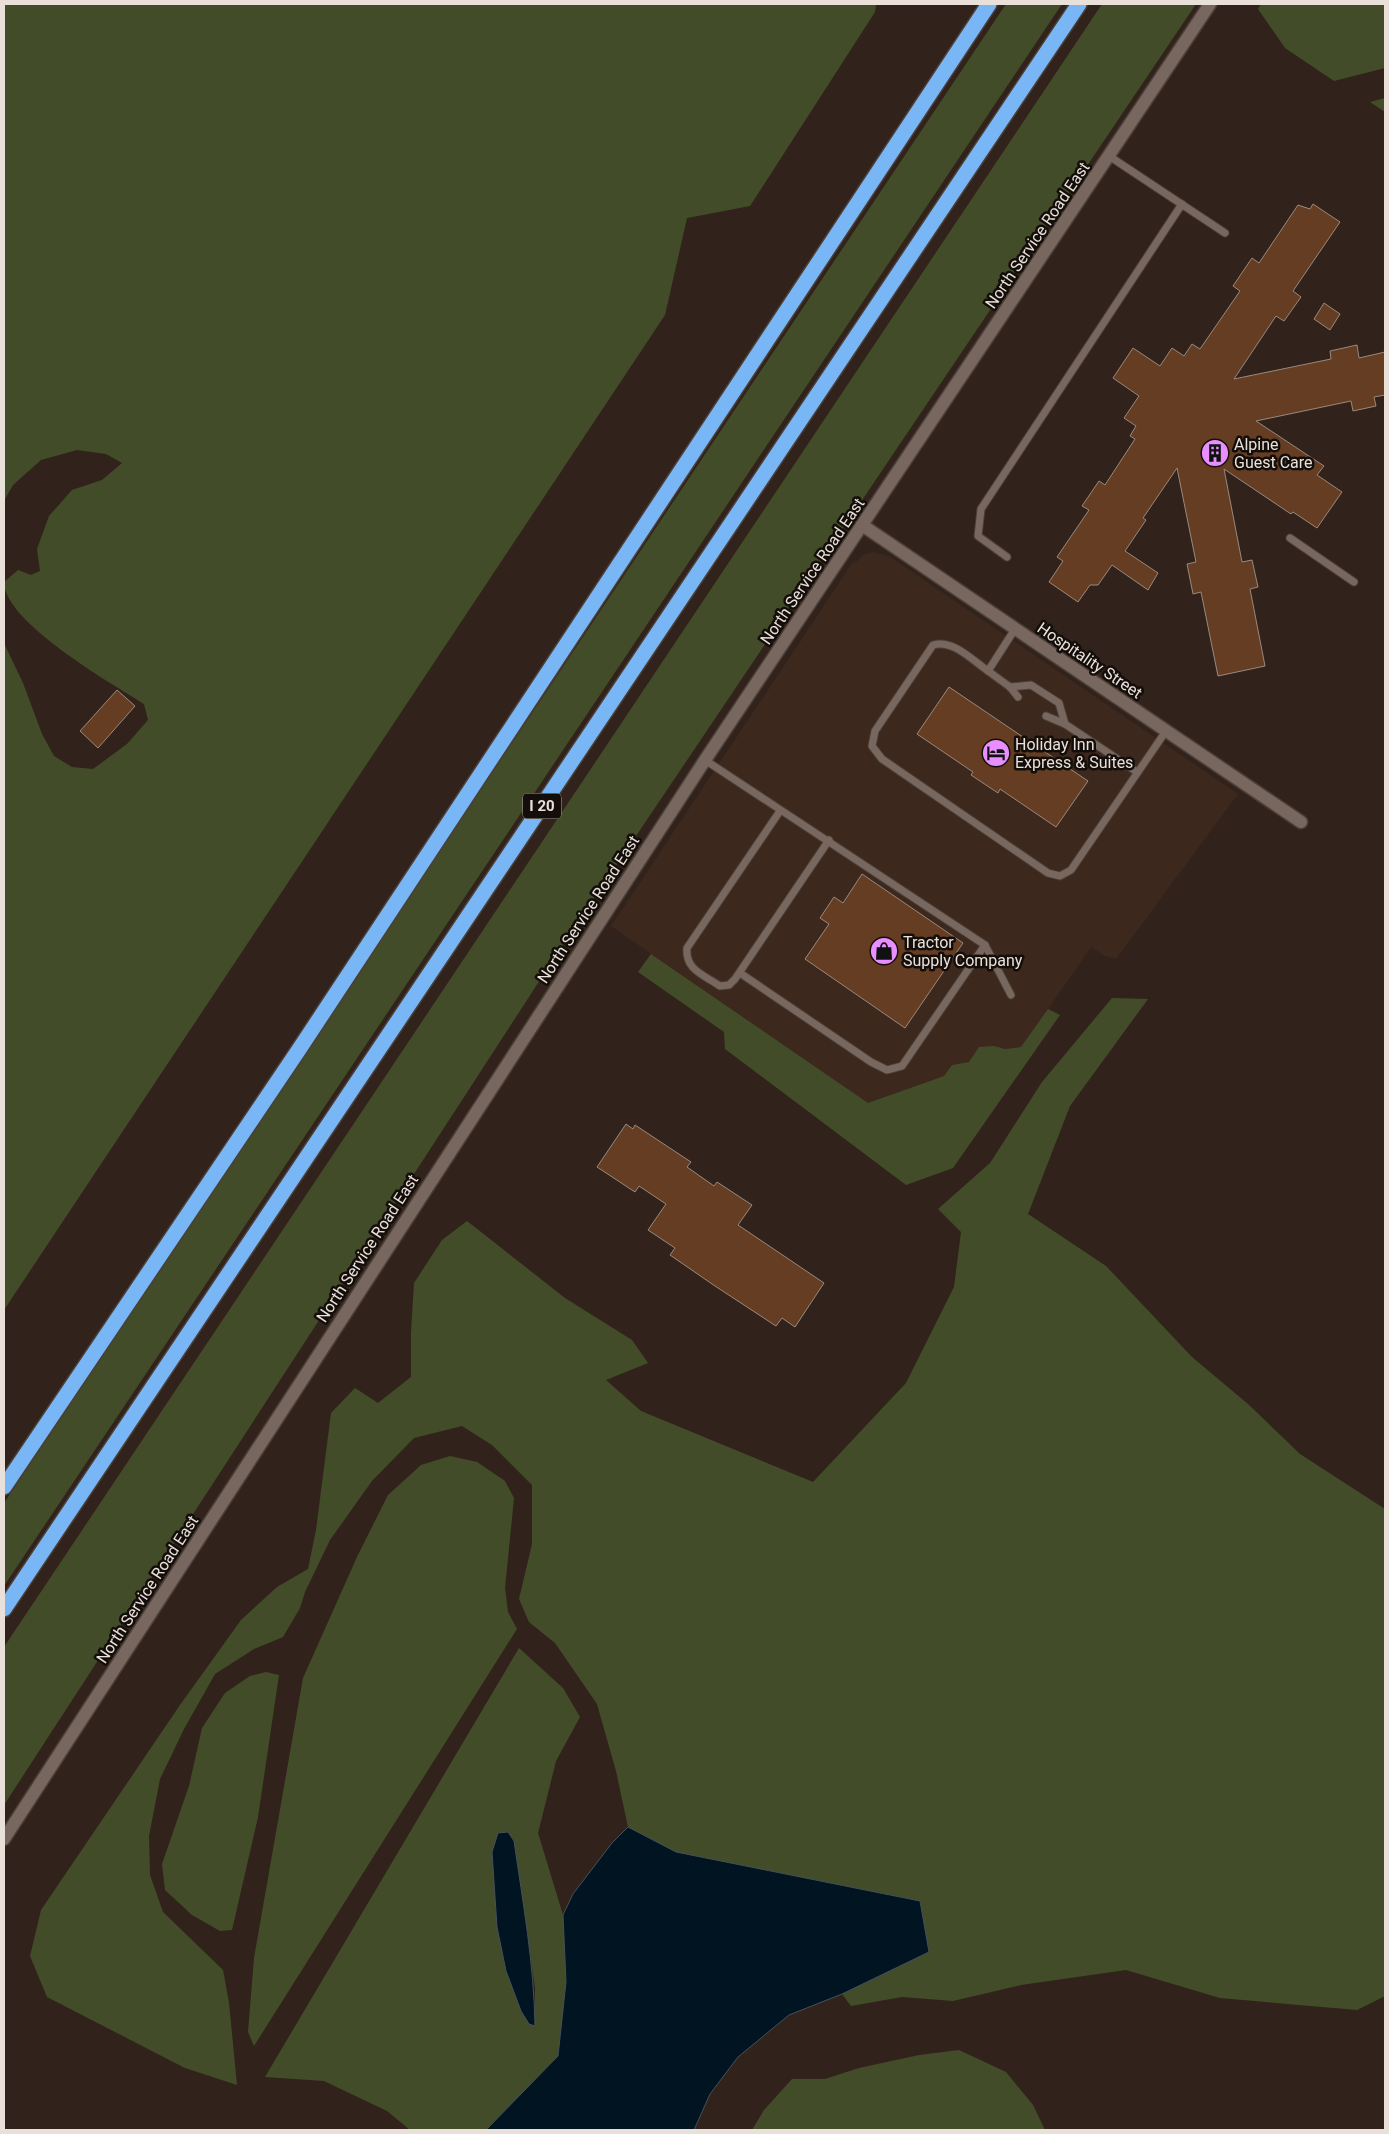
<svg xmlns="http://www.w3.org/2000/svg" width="1389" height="2134" font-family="Roboto,sans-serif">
  <rect width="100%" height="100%" fill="#31231b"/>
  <polygon fill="#3c281c" points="873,552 889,556 1238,794 1116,959 1105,956 1091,947 1022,1047 1005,1049 994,1046 969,1062 952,1065 944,1076 868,1104 611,926 853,562 855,563 863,555"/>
  <g fill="#434c28" fill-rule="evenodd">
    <path d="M4,4H876L875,12L750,206L687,218L665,315L4,1310V643L23,683L42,734L54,756L72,767L93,769L127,744L148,720L144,704C111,683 4,622 4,582L18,570L31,575L40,571L37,549L49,516L72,490L102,480L122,463L106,454L77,450L41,460L13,485L4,501Z"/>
    <polygon points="1006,4 1062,4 4,1586 4,1503"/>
    <polygon points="1102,4 1196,4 566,940 4,1805 4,1647"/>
    <polygon points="1261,4 1385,4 1385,68 1334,81 1285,48 1258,9"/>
    <polygon points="1385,98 1385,112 1370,102"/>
    <polygon points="651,954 868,1103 944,1076 952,1065 969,1062 979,1047 994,1046 1005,1049 1021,1047 1048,1009 1060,1015 953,1168 906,1185 725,1049 724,1032 638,972"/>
    <polygon points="1112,998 1148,999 1070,1106 1028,1214 1106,1266 1192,1357 1248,1404 1300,1454 1385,1509 1385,1996 1357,2010 1220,1998 1126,1970 1021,1985 953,2001 902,1997 851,2006 842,1994 929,1952 920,1901 676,1852 628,1827 616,1771 597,1704 555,1643 529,1622 519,1599 532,1544 532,1485 492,1445 462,1426 414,1438 372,1481 330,1540 305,1592 300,1608 283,1637 254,1649 215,1674 184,1729 160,1779 149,1836 150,1875 163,1912 223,1970 229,2003 237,2085 185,2068 47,1997 30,1956 41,1910 180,1705 241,1620 277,1587 308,1569 316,1530 331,1413 355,1388 378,1403 411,1377 411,1332 414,1283 442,1240 467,1221 565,1298 632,1340 648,1363 606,1380 641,1411 813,1482 906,1383 954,1287 961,1232 938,1209 990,1163 1042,1082"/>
    <polygon points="450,1456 477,1462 505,1481 514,1498 505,1588 508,1612 517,1629 254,2046 248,2032 254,1958 303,1678 357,1557 388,1495 421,1465"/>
    <path d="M519,1648L563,1688L580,1717L556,1761L538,1833L563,1915L566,1982L558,2056L486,2130H410L387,2111L324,2081L265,2077ZM514,1841L535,1988V2026L506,1971L497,1927L492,1852Z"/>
    <polygon points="266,1672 279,1675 258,1817 232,1930 220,1931 192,1915 165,1890 162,1864 189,1786 202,1728 225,1693 250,1676"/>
    <polygon points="959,2050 1006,2072 1033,2105 1045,2130 752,2130 764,2110 792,2079 825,2079 859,2068 919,2055"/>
  </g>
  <g fill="#001422" stroke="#465159">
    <polygon points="628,1827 676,1852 920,1901 929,1952 842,1994 789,2015 738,2057 710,2094 694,2130 486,2130 558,2056 566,1982 563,1915 573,1894 612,1843"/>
    <path d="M508,1832L514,1841C523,1903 534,1964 535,2026L529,2024L521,2011L506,1971L497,1927L492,1852L498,1833Z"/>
  </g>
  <g fill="#653d23" stroke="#9b897e">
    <polygon points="1313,204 1340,222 1293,291 1301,297 1284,321 1276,316 1234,379 1331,359 1330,351 1357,345 1359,358 1385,352 1385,395 1374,397 1376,406 1353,411 1351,401 1256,421 1324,466 1317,475 1342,492 1317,528 1293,512 1291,514 1224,469 1242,562 1252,560 1258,587 1250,589 1265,666 1218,676 1201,592 1193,594 1187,564 1196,562 1177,468 1143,518 1146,520 1125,551 1158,573 1148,590 1112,565 1098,585 1090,585 1078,602 1049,582 1063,561 1057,557 1089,510 1082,506 1099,481 1105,485 1135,439 1130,436 1136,426 1124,418 1139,396 1113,378 1133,348 1160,366 1172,348 1184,356 1192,344 1200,349 1240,291 1233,286 1252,258 1259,263 1298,205 1310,209"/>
    <polygon points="1324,303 1340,314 1330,330 1314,319"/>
    <polygon points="949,687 1088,781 1056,827 1000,789 998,793 971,775 973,772 917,734"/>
    <polygon points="117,690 135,706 98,748 80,731"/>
    <polygon points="862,874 963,943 905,1028 805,959 829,924 820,918 834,897 843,903"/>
    <polygon points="626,1124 633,1129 635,1125 691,1162 687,1167 714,1186 717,1182 752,1205 738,1225 824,1283 795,1327 782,1318 776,1326 715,1286 670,1255 675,1248 648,1230 666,1204 639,1186 635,1192 597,1167"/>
  </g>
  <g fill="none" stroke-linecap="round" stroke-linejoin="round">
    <defs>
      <g id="service">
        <polyline points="1109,156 1225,233"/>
        <polyline points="1290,538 1354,582"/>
        <polyline points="1007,557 978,536 981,509 1182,204"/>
        <path d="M1015,629L988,671C972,660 953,639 933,645L875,731L872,746L882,759L1048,873L1060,876L1071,870L1166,731"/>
        <polyline points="988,671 1010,687 1018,697"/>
        <polyline points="1010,687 1031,685 1059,703 1065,724"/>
        <polyline points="1046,716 1065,724 1137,772"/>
        <polyline points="705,760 985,945 1011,995"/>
        <path d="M780,811L687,948C685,970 704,975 720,986L729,985L735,979L829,840"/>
        <polyline points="740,973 871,1062 887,1070 902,1066 985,945"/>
      </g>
      <polyline id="minor" points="862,525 1301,822"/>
      <polyline id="tertiary" points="4,1839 705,760 1210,4"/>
      <g id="motorway">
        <polyline points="4,1487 300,1048 989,4"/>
        <polyline points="4,1609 1079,4"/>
      </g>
    </defs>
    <use href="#service" stroke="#4b3f38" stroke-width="9"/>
    <use href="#minor" stroke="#4b3f38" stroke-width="15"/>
    <use href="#tertiary" stroke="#4b3f38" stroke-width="15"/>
    <use href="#motorway" stroke="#4b3f38" stroke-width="18"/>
    <use href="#service" stroke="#78675e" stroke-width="7"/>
    <use href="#minor" stroke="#78675e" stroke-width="12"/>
    <use href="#tertiary" stroke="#78675e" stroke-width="12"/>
    <use href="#motorway" stroke="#78b6f6" stroke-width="15"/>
  </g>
  <defs>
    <symbol id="building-disc" viewBox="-11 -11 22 22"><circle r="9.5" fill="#e98efe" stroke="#140e0a"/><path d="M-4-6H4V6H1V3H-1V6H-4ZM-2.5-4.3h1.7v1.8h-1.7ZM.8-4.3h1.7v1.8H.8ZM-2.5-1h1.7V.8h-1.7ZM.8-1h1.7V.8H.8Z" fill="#111"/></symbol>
    <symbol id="hotel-disc" viewBox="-11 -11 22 22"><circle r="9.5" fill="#e98efe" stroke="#140e0a"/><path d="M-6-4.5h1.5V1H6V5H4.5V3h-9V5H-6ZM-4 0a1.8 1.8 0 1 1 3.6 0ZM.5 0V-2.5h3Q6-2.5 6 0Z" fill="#111"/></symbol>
    <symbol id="shop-disc" viewBox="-11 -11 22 22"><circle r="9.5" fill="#e98efe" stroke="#140e0a"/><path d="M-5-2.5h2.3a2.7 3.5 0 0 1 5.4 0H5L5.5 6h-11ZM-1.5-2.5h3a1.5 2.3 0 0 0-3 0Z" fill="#111"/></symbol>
  </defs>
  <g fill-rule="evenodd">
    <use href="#building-disc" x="1199" y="437" width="32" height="32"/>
    <use href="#hotel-disc" x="980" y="737" width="32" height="32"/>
    <use href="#shop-disc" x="868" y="935" width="32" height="32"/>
  </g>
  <g text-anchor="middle" stroke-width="5" stroke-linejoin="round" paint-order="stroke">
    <rect fill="#140e0a" stroke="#aaa19c" stroke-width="1" x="523" y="793.5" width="38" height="25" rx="4"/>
    <g font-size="15" font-weight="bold" fill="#eae0da">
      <text x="542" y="811">I 20</text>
    </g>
    <g font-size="16" fill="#eae0da" stroke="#140e0a">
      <text transform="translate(1037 235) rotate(-56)" y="6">North Service Road East</text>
      <text transform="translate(812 571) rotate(-56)" y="6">North Service Road East</text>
      <text transform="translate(1090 660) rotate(34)" y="6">Hospitality Street</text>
      <text transform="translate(588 909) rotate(-57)" y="6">North Service Road East</text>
      <text transform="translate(367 1248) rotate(-57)" y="6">North Service Road East</text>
      <text transform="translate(147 1589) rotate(-57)" y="6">North Service Road East</text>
    </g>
    <g font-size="16" fill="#eae0da" stroke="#140e0a" text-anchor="start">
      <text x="1234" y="450">Alpine<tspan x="1234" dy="18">Guest Care</tspan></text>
      <text x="1015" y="750">Holiday Inn<tspan x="1015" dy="18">Express &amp; Suites</tspan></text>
      <text x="903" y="948">Tractor<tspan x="903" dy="18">Supply Company</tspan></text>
    </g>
  </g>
  <rect width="1389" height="2134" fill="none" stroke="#eae0da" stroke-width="10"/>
</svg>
